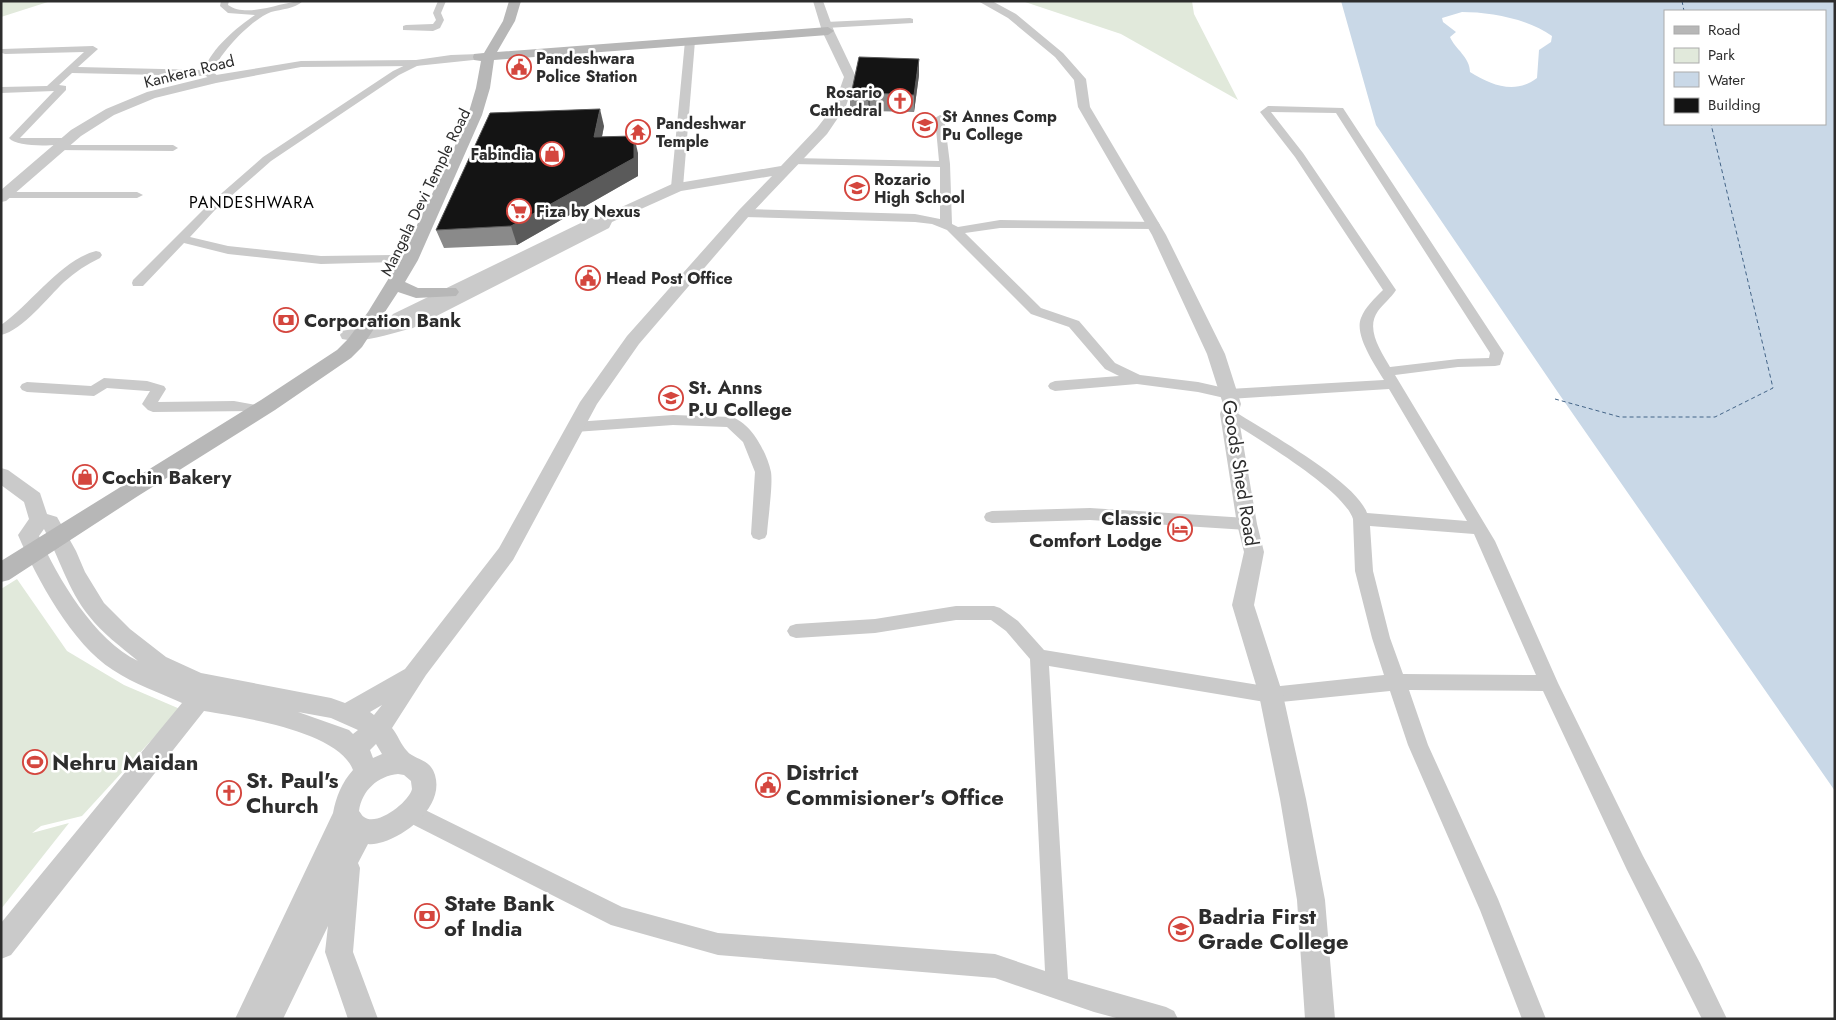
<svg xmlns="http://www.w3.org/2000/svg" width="1836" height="1020" font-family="Jost,sans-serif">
  <rect width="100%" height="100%" fill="#fff"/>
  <g fill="#e1e9db">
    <polygon points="1,1 51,1 1,17"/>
    <polygon points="1022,1 1192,1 1194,14 1238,100 1121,34"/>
    <polygon points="17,579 67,651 124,685 180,709 82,816 41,826 32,833 69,823 1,909 1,589"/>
  </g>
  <path fill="#c9d8e7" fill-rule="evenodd" d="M1341,1H1835V791L1557,391L1376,125ZM1665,11H1825V124H1665ZM1462,12C1490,12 1529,19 1552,36L1551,42L1539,50L1537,78C1515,95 1491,85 1470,72C1470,57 1455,49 1450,37L1456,32L1443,22L1442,18Z"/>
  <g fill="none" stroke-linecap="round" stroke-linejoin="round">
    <g stroke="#436487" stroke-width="1" stroke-dasharray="4 3" stroke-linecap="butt">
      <polyline points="1682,1 1684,11"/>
      <polyline points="1555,399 1620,417 1715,417 1773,388 1711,124"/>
    </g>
    <g fill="#cacaca" fill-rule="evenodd">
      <path d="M221,1H229L228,5C248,19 282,1 303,1C294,9 282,9 271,12C252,19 219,53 213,72L219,77V81H213L206,76L72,73L59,85L66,86V90L20,138H66L70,139L71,141L70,143C57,146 17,148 9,138L54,91L1,93V87L47,86L84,52L5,54L2,53V49L93,46L98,49L78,67L204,70C212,48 236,28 255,15L228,13L220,6Z"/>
      <polygon points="438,1 446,1 441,13 444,20 440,28 433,31 403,30 403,26 406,25 433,24 436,20 433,13"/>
      <polygon points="910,18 913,19 913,23 826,28 822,25 826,22"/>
      <polygon points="690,38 695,41 683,187 677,190 671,187 685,41"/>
      <polygon points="416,60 419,61 419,65 399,75 271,161 215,210 190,237 228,246 321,256 392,255 396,256 398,259 396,262 321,264 228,254 184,243 143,286 133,286 132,283 133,280 207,206 263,157 393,71"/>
      <path d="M1268,106L1343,108L1504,353L1500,365L1495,366L1458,367L1395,375L1495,541L1558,683L1643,856L1700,963L1727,1019H1702L1627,870L1543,691L1409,690L1428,745L1498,899L1546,1019H1522L1480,910L1408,745L1390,691L1271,703L1049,666L1068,979L1166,1007L1174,1011L1178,1019H1120L1094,1012L995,978L718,955L611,925L404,820L401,813L404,806L411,803L622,907L718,933L995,954L1045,971L1030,659L1006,631L991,620H956L875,633L796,638L790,636L787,631L790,626L796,624L875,619L956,606H994L1000,608L1018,621L1044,650L1271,687L1384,675L1372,638L1355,571L1353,519C1343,488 1254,437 1224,417L1222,414L1224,411H1234C1265,431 1356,481 1367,513L1467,521L1389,389L1229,399L1198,392L1137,384L1055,391L1050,389L1048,386L1050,383L1055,381L1119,376L1105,369L1069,327L1031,314L947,230L932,224L915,222L744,217L738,213L744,209L915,214L940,219V167L792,164L787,161L792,158L939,161L935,118L940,115L944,116L950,164L952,224L958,227L1000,220L1158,222L1160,225L1154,229L1000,228L965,233L1041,308L1079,321L1115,363L1140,375L1198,382L1229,389L1384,380C1375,365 1354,335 1361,318C1365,307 1375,298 1383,290L1295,157L1260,112ZM1271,112L1336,113L1490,353L1489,358L1458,359L1390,367C1381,351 1365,329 1378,311C1383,304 1391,298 1396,290L1303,153ZM1370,526L1474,534L1536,675L1403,674L1390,638L1373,571Z"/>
      <polygon points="58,145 173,145 178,148 173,151 54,150 53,148"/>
      <polygon points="1,192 137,192 143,195 137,198 1,198"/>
      <path d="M96,251L100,252L102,255L100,258C87,264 75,272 64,282C48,297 23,330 1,335V325C31,304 61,260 96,251Z"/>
      <polygon points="104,378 147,381 164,386 166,389 158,402 234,401 256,405 258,408 256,411 153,412 148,410 142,404 150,391 147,391 107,388 94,396 27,392 22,390 20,387 22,384 27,382 91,386"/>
      <path d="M673,415L731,417C751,422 767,453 771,472C773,485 768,519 767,534L765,538L759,540L753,538L751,534L755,472L743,442L727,427L673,425L575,432L570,431L568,427L570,423L575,422Z"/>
      <polygon points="1090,508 1247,518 1253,520 1255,524 1253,528 1247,530 1090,520 992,523 986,521 984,517 986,513 992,511"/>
    </g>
    <g fill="#cacaca" fill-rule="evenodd">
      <path d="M813,1H823L834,31L856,77L846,106L827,134L749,216L639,344L597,404L513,560L426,675L392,728C398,735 401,745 407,751C414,760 430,758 435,775C444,805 409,834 383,842C378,843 373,845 368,844L358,863L360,868L353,952L378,1019H348L325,952L328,926L283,1019H235L333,813C336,797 342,782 353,770C339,731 241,717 204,711L11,955L1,959V923L182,703C160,693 134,684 113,670C72,644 37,579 18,535L29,519L24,502L1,485V468L8,470L40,493L47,514L57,517L76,551L85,572L104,603L130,629L166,657L201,673L331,698L345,703L405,669L499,548L580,402L627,336L739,210L772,176L681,191L612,222L609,228L413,328C391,333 364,344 342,339L340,335L342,331C362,326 379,334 393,314L591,218L602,216L672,184L781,166L817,128L834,106L844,77L822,31ZM44,529C59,557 68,590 89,616C102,633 121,647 138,661C95,641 57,577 39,536ZM382,705L374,715L370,712ZM298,712L331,718L358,730L353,734L349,730ZM376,744L382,754L373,758L370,750ZM398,774L404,775L411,781C411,782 412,788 412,789C409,802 377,827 364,817C362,816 361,813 359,811C362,790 378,776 398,774Z"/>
      <polygon points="978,1 992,1 1016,14 1063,53 1086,79 1090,107 1166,235 1225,354 1241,404 1238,414 1257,524 1264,552 1254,605 1283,695 1306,799 1325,900 1335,1019 1305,1019 1297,900 1280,799 1259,695 1232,605 1244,552 1237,524 1220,414 1223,404 1207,354 1152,235 1078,107 1074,80 1055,57 1008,18"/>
      <polygon points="479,54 485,57 483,59 416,66 301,67 216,83 155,98 114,115 81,136 6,201 1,202 1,190 71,130 106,109 147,92 216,75 301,61 416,60 451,55"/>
    </g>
    <polygon fill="#b7b7b7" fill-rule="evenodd" points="509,1 521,1 515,21 497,52 828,27 834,31 828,35 494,60 490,88 482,115 418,260 405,282 418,288 456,288 459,292 456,296 416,298 398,292 362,347 351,358 275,410 138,496 9,580 1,582 1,561 261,400 337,350 348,339 368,312 400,260 452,153 468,115 476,88 481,61 474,60 473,57 474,54 484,53 503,21"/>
  </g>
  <g fill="#8a8a8a">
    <polygon points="919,75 914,112 870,111 869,117 850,116 850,99"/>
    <polygon points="604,126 602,137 638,153 638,176 517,245 444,248 436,230"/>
  </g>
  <g fill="#5a5a5a">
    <polygon points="919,59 919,75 914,112 914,95"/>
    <polygon points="870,93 870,111 869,117 868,100"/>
    <polygon points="600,109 604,126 598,155 594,137"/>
    <polygon points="634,136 638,153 638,176 517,245 511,226"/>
  </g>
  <g fill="#141414" stroke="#5a5a5a">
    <polygon points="859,57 919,59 914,95 870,93 868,100 850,99"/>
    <polygon points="600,109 594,137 634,136 634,158 511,226 436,230 490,113"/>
  </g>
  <defs>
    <symbol id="civic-ring" viewBox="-11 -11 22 22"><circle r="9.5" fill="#fff" stroke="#d4463e" stroke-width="1.5"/><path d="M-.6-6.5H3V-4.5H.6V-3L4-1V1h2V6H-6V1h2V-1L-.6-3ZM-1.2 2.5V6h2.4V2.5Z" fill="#d4463e"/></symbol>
    <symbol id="church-ring" viewBox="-11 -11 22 22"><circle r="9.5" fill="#fff" stroke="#d4463e" stroke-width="1.5"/><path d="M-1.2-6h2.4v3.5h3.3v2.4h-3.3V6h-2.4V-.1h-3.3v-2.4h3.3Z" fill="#d4463e"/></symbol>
    <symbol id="university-ring" viewBox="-11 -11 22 22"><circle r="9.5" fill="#fff" stroke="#d4463e" stroke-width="1.5"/><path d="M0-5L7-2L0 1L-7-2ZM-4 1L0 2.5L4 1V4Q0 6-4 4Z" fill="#d4463e"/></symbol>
    <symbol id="temple-ring" viewBox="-11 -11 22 22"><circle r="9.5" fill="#fff" stroke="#d4463e" stroke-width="1.5"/><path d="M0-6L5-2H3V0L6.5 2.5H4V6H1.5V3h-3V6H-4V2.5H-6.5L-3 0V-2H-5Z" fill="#d4463e"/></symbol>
    <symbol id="shop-ring" viewBox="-11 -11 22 22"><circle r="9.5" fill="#fff" stroke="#d4463e" stroke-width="1.5"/><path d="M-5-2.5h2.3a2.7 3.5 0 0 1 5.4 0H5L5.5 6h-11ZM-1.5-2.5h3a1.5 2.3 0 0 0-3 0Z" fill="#d4463e"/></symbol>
    <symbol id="school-ring" viewBox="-11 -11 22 22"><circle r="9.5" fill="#fff" stroke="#d4463e" stroke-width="1.5"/><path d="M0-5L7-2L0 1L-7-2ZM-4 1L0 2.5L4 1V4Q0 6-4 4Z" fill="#d4463e"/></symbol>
    <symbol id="supermarket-ring" viewBox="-11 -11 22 22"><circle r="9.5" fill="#fff" stroke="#d4463e" stroke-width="1.5"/><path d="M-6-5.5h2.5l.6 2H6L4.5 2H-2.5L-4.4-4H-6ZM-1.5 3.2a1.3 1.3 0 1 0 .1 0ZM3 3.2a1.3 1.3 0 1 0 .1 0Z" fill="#d4463e"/></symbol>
    <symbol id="bank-ring" viewBox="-11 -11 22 22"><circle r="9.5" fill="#fff" stroke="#d4463e" stroke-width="1.5"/><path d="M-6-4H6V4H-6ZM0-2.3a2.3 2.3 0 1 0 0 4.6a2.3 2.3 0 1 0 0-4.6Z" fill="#d4463e"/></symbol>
    <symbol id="hotel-ring" viewBox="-11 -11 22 22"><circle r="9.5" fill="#fff" stroke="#d4463e" stroke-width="1.5"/><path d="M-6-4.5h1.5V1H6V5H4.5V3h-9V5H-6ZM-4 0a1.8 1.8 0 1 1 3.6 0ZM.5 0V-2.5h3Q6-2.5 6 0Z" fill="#d4463e"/></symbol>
    <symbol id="stadium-ring" viewBox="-11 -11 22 22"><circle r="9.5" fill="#fff" stroke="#d4463e" stroke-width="1.5"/><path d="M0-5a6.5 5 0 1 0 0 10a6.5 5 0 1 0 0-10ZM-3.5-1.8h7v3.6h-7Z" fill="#d4463e"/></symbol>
  </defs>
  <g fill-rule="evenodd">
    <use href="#civic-ring" x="505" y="53" width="28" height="28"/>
    <use href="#church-ring" x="886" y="87" width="28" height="28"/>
    <use href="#university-ring" x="911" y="111" width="28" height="28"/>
    <use href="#temple-ring" x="624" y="118" width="28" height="28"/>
    <use href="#shop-ring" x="538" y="140" width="28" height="28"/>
    <use href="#school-ring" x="843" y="174" width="28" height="28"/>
    <use href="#supermarket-ring" x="505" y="197" width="28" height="28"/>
    <use href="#civic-ring" x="574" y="264" width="28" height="28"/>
    <use href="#bank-ring" x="272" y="306" width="28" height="28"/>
    <use href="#university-ring" x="657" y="384" width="28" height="28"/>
    <use href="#shop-ring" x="71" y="463" width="28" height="28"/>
    <use href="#hotel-ring" x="1166" y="515" width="28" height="28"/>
    <use href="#stadium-ring" x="21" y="748" width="28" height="28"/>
    <use href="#civic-ring" x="754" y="771" width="28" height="28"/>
    <use href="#church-ring" x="215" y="779" width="28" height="28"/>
    <use href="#bank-ring" x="413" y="902" width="28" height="28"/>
    <use href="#university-ring" x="1167" y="915" width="28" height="28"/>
  </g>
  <g text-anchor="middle" stroke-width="5" stroke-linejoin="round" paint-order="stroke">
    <g font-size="16" font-weight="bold" fill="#2d2d2d" stroke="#fff" text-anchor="start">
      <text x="536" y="64">Pandeshwara<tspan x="536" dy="18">Police Station</tspan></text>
      <text x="882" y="98" text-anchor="end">Rosario<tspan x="882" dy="18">Cathedral</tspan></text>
      <text x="942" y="122">St Annes Comp<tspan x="942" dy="18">Pu College</tspan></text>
      <text x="656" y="129">Pandeshwar<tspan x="656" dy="18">Temple</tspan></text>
      <text x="534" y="160" text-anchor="end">Fabindia</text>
      <text x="874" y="185">Rozario<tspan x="874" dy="18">High School</tspan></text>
      <text x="536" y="217">Fiza by Nexus</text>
      <text x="606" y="284">Head Post Office</text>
    </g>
    <g font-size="16" fill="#2d2d2d" stroke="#fff">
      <text transform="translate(189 71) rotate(-14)" y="6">Kankera Road</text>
      <text transform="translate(425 192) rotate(-64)" y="6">Mangala Devi Temple Road</text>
    </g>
    <g font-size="16" letter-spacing="1" fill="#000" stroke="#fff">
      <text x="252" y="208">PANDESHWARA</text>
    </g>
    <g font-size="19" font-weight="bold" fill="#2d2d2d" stroke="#fff" text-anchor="start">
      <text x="304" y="327">Corporation Bank</text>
      <text x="688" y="394">St. Anns<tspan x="688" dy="22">P.U College</tspan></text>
      <text x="102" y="484">Cochin Bakery</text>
      <text x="1162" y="525" text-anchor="end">Classic<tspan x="1162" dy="22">Comfort Lodge</tspan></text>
    </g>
    <g font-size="19" fill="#2d2d2d" stroke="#fff">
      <text transform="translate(1241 473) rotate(81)" y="7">Goods Shed Road</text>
    </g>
    <g font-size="22" font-weight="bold" fill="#2d2d2d" stroke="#fff" text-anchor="start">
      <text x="52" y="770">Nehru Maidan</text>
      <text x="786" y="780">District<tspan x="786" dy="25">Commisioner's Office</tspan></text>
      <text x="246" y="788">St. Paul's<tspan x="246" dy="25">Church</tspan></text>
      <text x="444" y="911">State Bank<tspan x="444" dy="25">of India</tspan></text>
      <text x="1198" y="924">Badria First<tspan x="1198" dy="25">Grade College</tspan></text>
    </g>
  </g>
  <rect width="1836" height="1020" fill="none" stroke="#2d2d2d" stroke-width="5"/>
  <rect x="1664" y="10" width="162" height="115" fill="#ffffff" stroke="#ababab"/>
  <rect x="1674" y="26" width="25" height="8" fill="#b7b7b7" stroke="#ababab"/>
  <text x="1708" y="35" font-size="15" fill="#2d2d2d">Road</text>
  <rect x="1674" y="48" width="25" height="15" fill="#e1e9db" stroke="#ababab"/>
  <text x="1708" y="60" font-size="15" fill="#2d2d2d">Park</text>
  <rect x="1674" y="72" width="25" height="15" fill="#c9d8e7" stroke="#ababab"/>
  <text x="1708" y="85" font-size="15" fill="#2d2d2d">Water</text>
  <rect x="1674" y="98" width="25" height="15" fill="#141414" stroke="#ababab"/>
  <text x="1708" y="110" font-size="15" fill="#2d2d2d">Building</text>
</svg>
